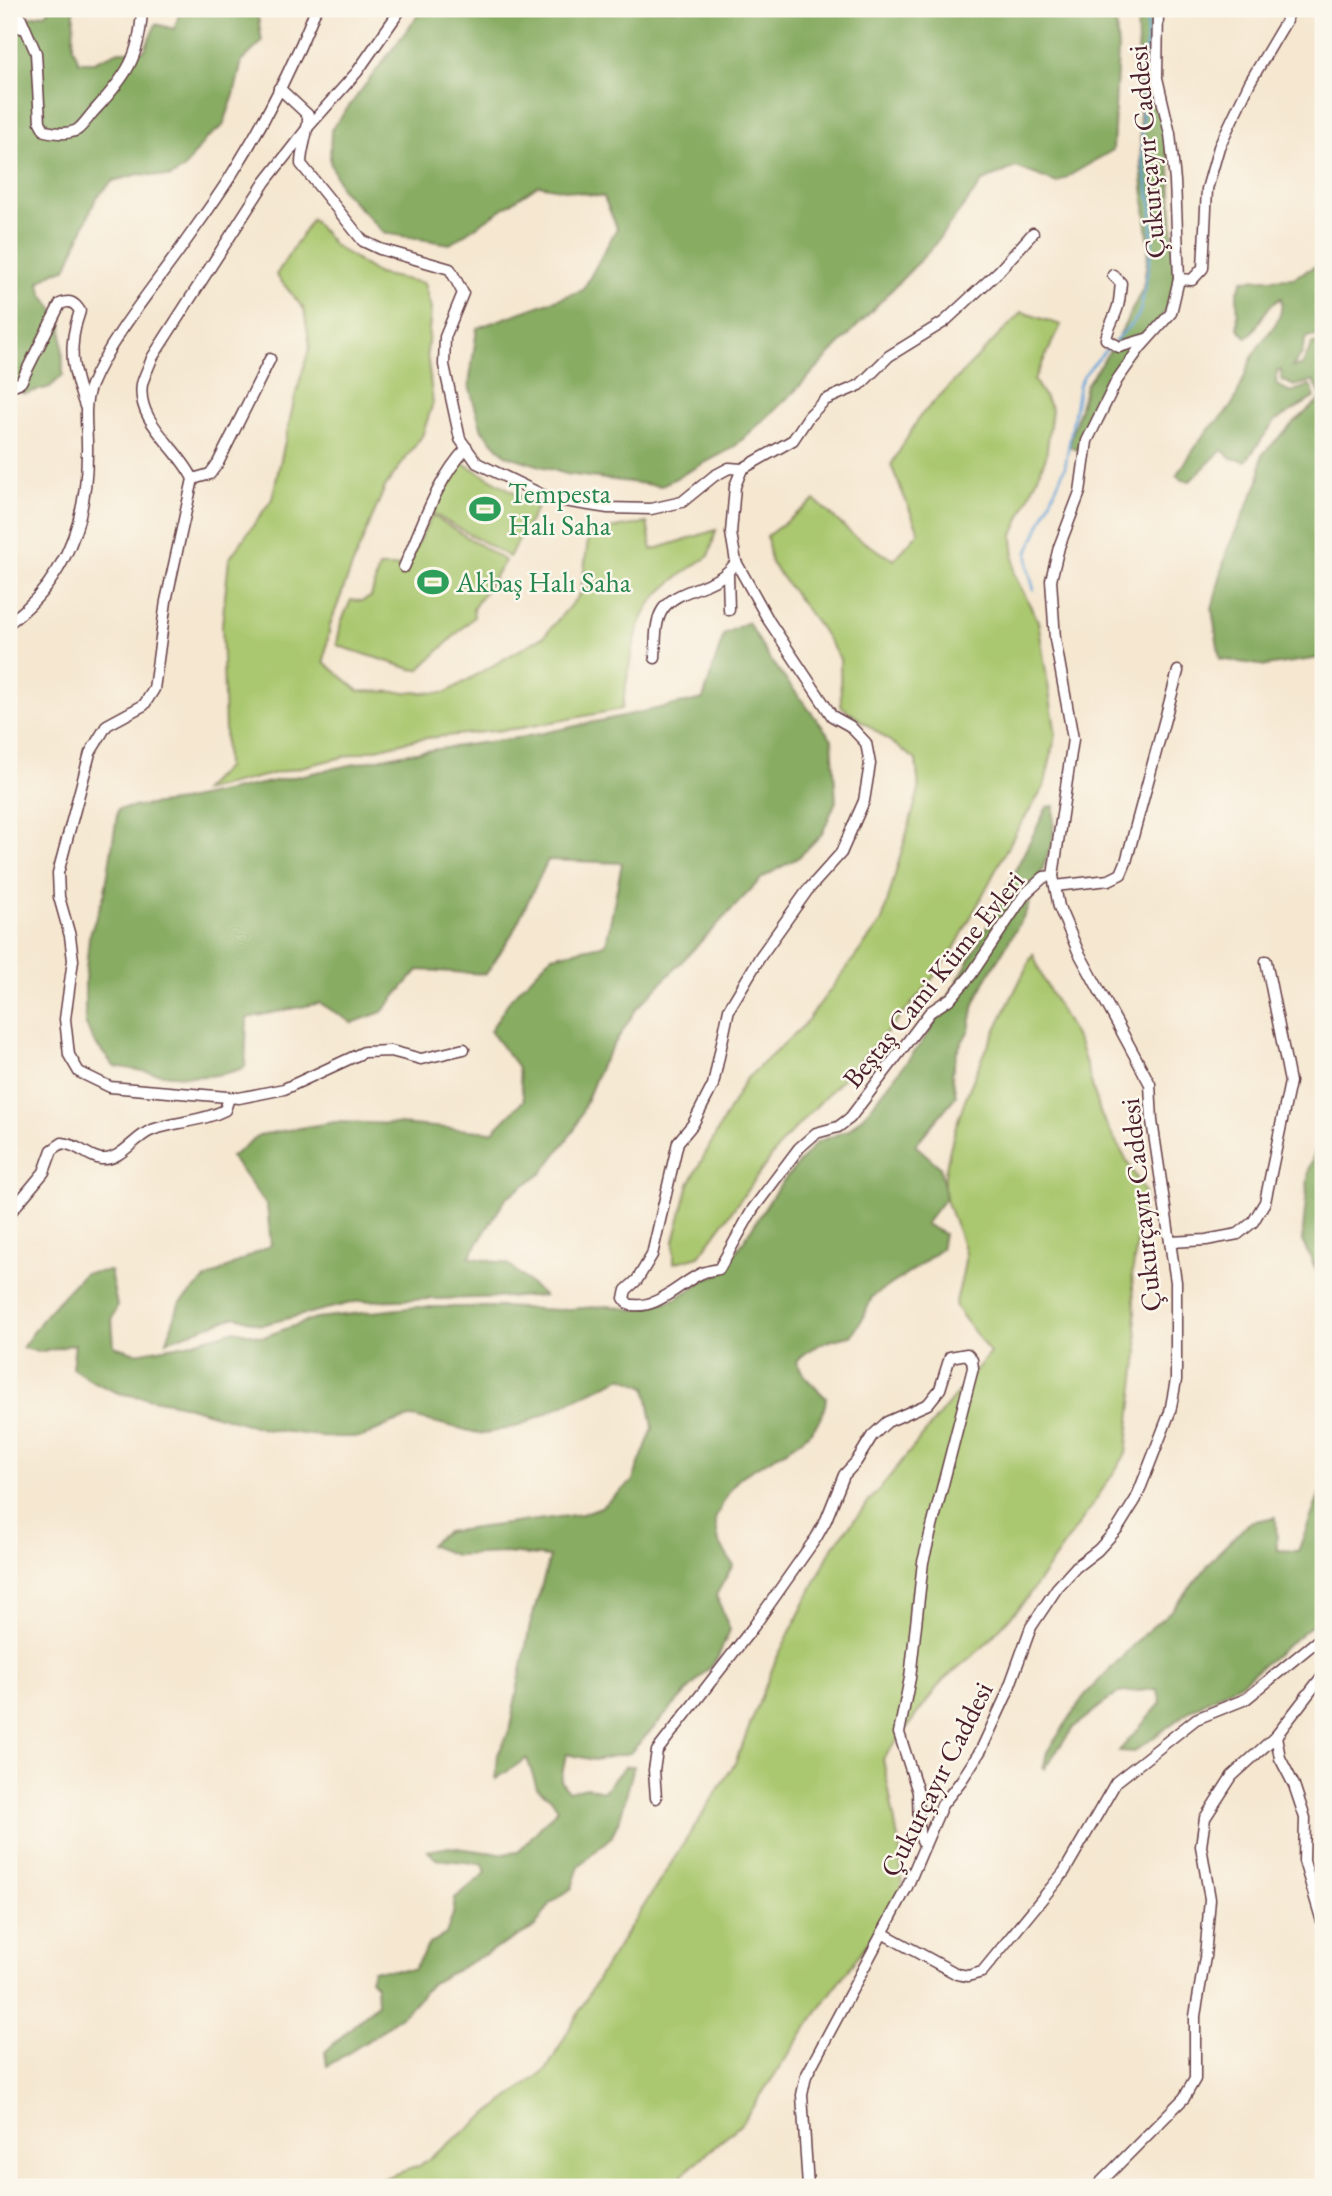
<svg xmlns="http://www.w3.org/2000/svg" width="1332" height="2196" font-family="'EB Garamond',serif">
  <rect width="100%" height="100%" fill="#fbf7ec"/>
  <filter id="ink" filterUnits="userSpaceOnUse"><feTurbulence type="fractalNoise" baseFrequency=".0143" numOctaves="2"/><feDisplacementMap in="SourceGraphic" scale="14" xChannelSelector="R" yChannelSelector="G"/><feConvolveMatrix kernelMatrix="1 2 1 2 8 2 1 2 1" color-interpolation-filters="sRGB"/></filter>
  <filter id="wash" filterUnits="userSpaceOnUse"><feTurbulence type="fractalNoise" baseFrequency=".00686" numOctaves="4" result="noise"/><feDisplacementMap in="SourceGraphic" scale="28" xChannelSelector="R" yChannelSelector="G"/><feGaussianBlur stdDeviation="1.57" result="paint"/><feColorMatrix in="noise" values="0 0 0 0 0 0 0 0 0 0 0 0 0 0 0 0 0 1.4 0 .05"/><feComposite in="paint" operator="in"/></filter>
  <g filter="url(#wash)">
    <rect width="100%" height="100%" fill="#f5e7d0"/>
    <g fill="#aac870" stroke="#7a744e" stroke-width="2">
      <path d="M312,219L334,245L378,274L424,283L431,309L427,353L433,403L422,436L385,487L354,561L330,625L324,662L359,691L445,693L544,636L581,593L589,532L647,523L652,550L716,530L709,556C690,568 657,590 647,609C631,639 628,676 622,709L521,728L418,739L202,791L226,767L222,625L229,559L272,499L295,397L310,346L304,309L276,275Z"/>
      <polygon points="1022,312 1061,325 1034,380 1052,409 1046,457 1013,535 1014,574 1038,621 1056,735 1044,787 1016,832 954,949 927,986 890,1029 783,1141 699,1256 674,1263 674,1241 689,1184 745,1080 803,1026 882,921 919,790 916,760 841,706 840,659 822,630 771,563 767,536 815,500 854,536 894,560 919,532 891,465 920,416"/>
      <polygon points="461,462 538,506 509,557 432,513"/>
      <polygon points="432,515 505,561 473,609 474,617 419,670 411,669 339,646 337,644 341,622 351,600 362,601 371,597 379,567 395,567 407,564"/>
      <path d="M1033,954L1043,979L1080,1045L1101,1115L1145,1193L1132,1275L1138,1353L1126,1454L1087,1513L1023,1603L984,1646L943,1680L883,1759L900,1849L902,1896L828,1997L741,2124L683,2174L672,2187H358L419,2166L547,2069L598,1978L735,1763L775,1662L833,1546L990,1353L955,1306C958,1292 966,1267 965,1254C962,1234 942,1201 944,1182C953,1104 999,1025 1033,954Z"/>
    </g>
    <g fill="#87ac62" stroke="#686646" stroke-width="2">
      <polygon points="49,9 74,9 73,47 79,62 94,62 119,51 144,51 156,24 174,29 181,9 252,9 258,17 262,42 242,61 234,95 223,126 206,139 183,170 170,177 139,174 113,181 96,198 66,269 54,272 39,282 43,295 62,321 63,375 50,387 24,394 9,383 11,347 9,346 9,22 47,13"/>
      <polygon points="423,9 1115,9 1118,49 1113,150 1057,183 1016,167 983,181 931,249 792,394 733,448 661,486 566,474 505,455 482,430 469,386 477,328 583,290 617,228 604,197 538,185 450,244 384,233 341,189 330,162 331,130"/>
      <polygon points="1137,9 1154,9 1152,72 1170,168 1175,282 1170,302 1162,317 1127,358 1105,392 1078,450 1069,447 1086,385 1116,342 1143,288 1149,248 1141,165"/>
      <path d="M1323,251V336L1306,337L1301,356L1292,367L1302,366L1312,344L1323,343V649L1319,658L1266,666L1220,659L1212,609L1227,550L1259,481L1262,455L1293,423L1322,398L1314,381L1294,386L1282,380L1281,370L1277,371L1276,385L1291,392L1310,385L1315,397L1275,421L1246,461L1231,458L1222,450L1190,481L1182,480L1177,475C1186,462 1194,448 1204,435C1213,423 1226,416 1233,403C1243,386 1246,365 1257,349C1268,331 1285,321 1281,298C1263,307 1262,324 1247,338L1238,328L1237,293L1243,280L1293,278L1316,266Z"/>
      <path d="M748,622L769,658L832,739L836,801L822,834L799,857L762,878L637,1008L601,1065L575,1129L542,1173L507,1197L469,1257L508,1264L544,1296L359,1301L261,1325L236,1316L167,1341L179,1304L204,1280L271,1245L267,1206L231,1157L259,1135L335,1122L399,1124L492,1132L524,1100L517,1066L490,1031L511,998L552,956L606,944L622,863L548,860L512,934L486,974L418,970L382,1012L352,1023L320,1003L247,1018L245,1067C205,1085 155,1073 114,1066L94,1042L85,1023V980L89,937L105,892L118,809L181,801L402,754L524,737L703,699L724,634Z"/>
      <path d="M1054,806L1053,841L1025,914L984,983L974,1004L969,1030L957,1051L952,1073L956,1096L915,1145L940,1167L946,1197L925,1224L944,1234L941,1249L912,1271L872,1297L863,1318L851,1336C829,1340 811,1345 796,1362L807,1379L826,1398C823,1441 771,1455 741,1477C730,1486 722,1506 715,1519L719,1542L733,1565L716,1595L730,1630L717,1659L630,1753L594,1760L566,1754L561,1781L568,1791L587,1787L604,1791L624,1767L634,1766L621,1815L612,1836L579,1866L572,1888L551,1903L535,1927L432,1983L408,2010L374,2037L327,2066L325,2052L377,2004L376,1985L370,1979L373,1970H413L429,1944L446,1934L453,1914L455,1898L486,1873L483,1864L436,1859L428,1851L449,1847L502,1854L518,1852L558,1808L550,1798L537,1788L527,1758L496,1779L498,1754L509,1732L530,1625L550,1557L505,1553L455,1555L429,1545L446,1532L582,1514L601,1507L632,1482L653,1428L646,1387L622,1377L519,1426L482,1434L413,1417L390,1424L362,1437H328L264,1429L179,1404L118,1393L94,1382L72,1368L75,1344L43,1352L22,1348L47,1313L84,1273L110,1271L117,1306L112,1318L114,1346L136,1353L187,1344L235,1330L263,1337L316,1318L418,1307H502L558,1310L608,1306L637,1310L675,1299L708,1278L723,1273L779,1186L817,1142L849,1130L868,1111L929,1033L984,933L1047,807Z"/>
      <polygon points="1323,1131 1323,1283 1302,1241 1309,1168"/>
      <polygon points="1323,1486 1323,1616 1241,1683 1192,1709 1134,1752 1119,1751 1161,1703 1157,1689 1117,1693 1074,1727 1043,1770 1047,1752 1085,1695 1144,1634 1173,1609 1218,1553 1250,1522 1276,1517 1277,1550 1298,1551"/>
    </g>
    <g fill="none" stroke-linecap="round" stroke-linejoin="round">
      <g stroke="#67a4d9" stroke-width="2.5">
        <polyline points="1115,341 1137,318 1141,308 1152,246 1152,209 1142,158 1143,65 1147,40 1147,9"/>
        <polyline points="1034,590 1028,568 1028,552 1065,467 1079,386 1084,375 1110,345"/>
      </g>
    </g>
  </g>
  <g filter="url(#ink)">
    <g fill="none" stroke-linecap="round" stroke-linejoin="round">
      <defs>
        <g id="minor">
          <path d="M17,9L36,53L40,122L45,131C55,133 67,135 77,130C83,126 90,115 95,110C127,75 140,57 142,9"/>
          <path d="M401,9L357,72L309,126L265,182L152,358C149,367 144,376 142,384C136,422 178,447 193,479L166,601L154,689L144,705L107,725L90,753L58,873L59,897L70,936L73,960L65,1019L69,1055L79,1072L110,1087L239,1098L284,1089L364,1052L391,1051L421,1059L464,1049"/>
          <polyline points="9,13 21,28"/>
          <path d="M279,88L308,115C309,133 301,147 301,164L363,241L380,249L450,269L463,293L445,337L444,365L460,439L477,463L551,499L608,508L651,509L682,502L714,476L729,468L742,469"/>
          <path d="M1033,233L999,271L944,322L889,356L860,385L825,400L809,416L793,440L742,469L735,486L731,533L736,562L769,621L832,716L850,726L866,743L870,764L864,801L841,853L807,891L760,957L729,1009L713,1085L693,1124L678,1142L652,1255L637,1280L626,1290L624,1298L628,1304C656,1312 681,1282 702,1273C707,1271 714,1270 719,1269L753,1209L799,1148L816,1133L838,1127L850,1118L930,1012L951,998L971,975L1025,894L1044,877L1053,876"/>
          <path d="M1113,275L1121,283C1120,290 1120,299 1118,306C1115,318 1108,327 1106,339L1119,347L1146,339"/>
          <polyline points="1179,279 1192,280 1203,268 1207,189 1219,147 1250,82 1286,21 1287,9"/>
          <path d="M9,387L21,382L60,304C70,300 74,302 80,311C67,347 72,370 85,406"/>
          <polyline points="193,479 210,474 218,463 270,359"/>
          <path d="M404,567C422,527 436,480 467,448"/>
          <polyline points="728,575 729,610"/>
          <path d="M9,623C65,581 87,522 87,453C88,431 82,406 91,385C110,339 152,289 181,248C199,222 219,196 235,169C266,119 294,64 316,9"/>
          <path d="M655,658C656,643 654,622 663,609C679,586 718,590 736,562"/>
          <polyline points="1055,886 1109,880 1121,874 1126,862 1178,671"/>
          <path d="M9,1214L44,1172L52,1150L62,1143C80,1145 87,1157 101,1159C121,1161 135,1136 152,1130C176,1121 202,1122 225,1110L229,1098"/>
          <polyline points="1171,1242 1206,1240 1238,1234 1253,1222 1265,1202 1290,1082 1266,961"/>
          <polyline points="1276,1736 1280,1758 1294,1785 1305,1818 1304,1861 1323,1925"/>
          <polyline points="656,1798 654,1770 657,1751 754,1626 816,1538 826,1520 844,1475 856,1462 872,1436 887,1422 928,1404 940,1389 950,1357 967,1354 972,1360 973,1368 923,1562 910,1678 899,1733 918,1792 919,1834 924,1844"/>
          <polyline points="882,1933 957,1974 968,1976 982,1972 1064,1872 1116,1782 1196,1719 1246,1699 1323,1636"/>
          <polyline points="808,2187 802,2095 806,2076 907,1887 942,1805 961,1781 981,1750 1006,1696 1031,1627 1057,1588 1076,1567 1098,1550 1118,1528 1136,1499 1170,1412 1176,1380 1176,1282 1152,1121 1150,1084 1078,951 1059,907 1053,876 1073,739 1055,639 1051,580 1059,547 1080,492 1087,441 1117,380 1139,349 1171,313 1179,279 1175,181 1170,134 1157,78 1158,9"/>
          <polyline points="1096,2187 1184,2098 1195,2079 1195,2016 1205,1957 1210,1899 1201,1846 1205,1818 1232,1776 1276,1736 1323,1675"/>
        </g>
      </defs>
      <use href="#minor" stroke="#643d44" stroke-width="13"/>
      <use href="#minor" stroke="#fff" stroke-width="10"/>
    </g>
  </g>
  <defs>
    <symbol id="stadium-bare" viewBox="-9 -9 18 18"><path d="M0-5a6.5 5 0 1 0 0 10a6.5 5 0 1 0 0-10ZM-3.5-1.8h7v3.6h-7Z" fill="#2e9e5b" stroke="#fbf7ec" stroke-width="2.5" paint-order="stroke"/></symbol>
  </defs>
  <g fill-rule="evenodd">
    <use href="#stadium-bare" x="463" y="487" width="44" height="44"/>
    <use href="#stadium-bare" x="411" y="560" width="44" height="44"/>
  </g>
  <g text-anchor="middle" stroke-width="5" stroke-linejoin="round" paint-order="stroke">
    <g font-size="28" fill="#4a1f2b" stroke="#fbf7ec">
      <text transform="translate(1146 152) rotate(-95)" y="10">Çukurçayır Caddesi</text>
      <text transform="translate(933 979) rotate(-51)" y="10">Beştaş Cami Küme Evleri</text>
      <text transform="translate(1140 1205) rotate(-96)" y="10">Çukurçayır Caddesi</text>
      <text transform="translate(936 1779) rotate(-63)" y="10">Çukurçayır Caddesi</text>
    </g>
    <g font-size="28" fill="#27864d" stroke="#fbf7ec" text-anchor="start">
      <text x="508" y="503">Tempesta<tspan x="508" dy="32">Halı Saha</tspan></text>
      <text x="456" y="592">Akbaş Halı Saha</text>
    </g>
  </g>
  <rect width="1332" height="2196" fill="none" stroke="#fbf7ec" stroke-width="35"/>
</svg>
